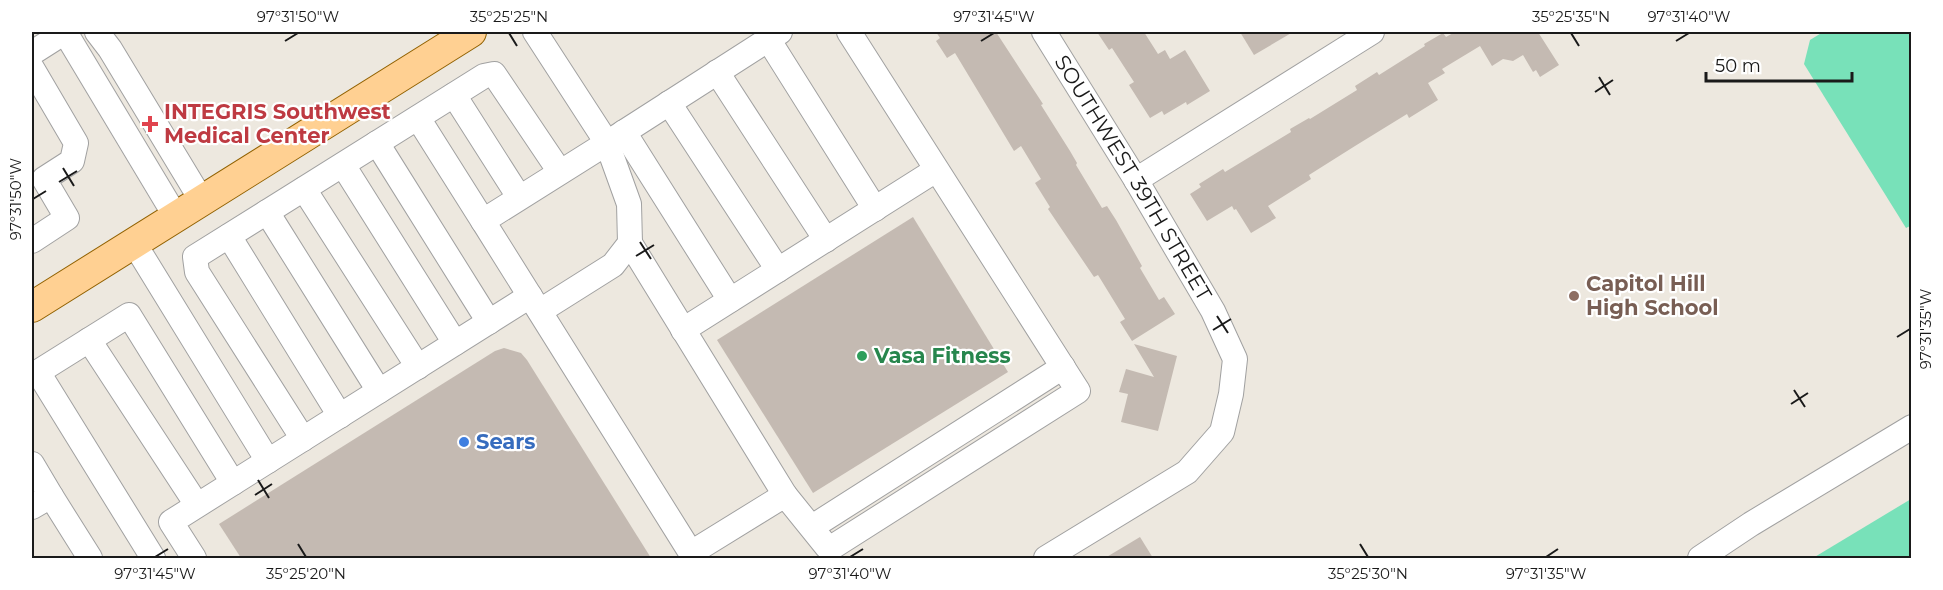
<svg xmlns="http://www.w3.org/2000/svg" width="1943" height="590" font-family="Montserrat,sans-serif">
  <rect width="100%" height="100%" fill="#ede8df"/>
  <g fill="#78e1b9">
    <polygon points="1823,32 1911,32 1912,225 1906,228 1804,64 1810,40"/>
    <polygon points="1911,499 1911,558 1813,558"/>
  </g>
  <g fill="#c4bab2">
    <polygon points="936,32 996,32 1043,104 1041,105 1070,151 1077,163 1076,165 1102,208 1107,206 1116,220 1142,266 1140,268 1159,300 1164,297 1175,314 1132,341 1120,322 1125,319 1098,275 1094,277 1048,209 1050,207 1035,183 1041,179 1021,146 1014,151 955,53 947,58 936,41 940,38"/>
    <polygon points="1097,32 1144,32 1158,54 1165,50 1170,59 1185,50 1210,91 1187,105 1186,102 1164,115 1162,111 1150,118 1129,85 1134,82 1112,48 1109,50"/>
    <polygon points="1240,32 1293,32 1254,55"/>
    <polygon points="1455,32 1538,32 1559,65 1540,77 1536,70 1533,72 1523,55 1513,61 1503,59 1492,66 1480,46 1442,69 1445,73 1428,83 1438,100 1409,118 1407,114 1355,146 1309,175 1311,179 1268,206 1276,218 1251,233 1236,209 1234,210 1232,206 1207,221 1190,194 1201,187 1199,184 1223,169 1225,172 1291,132 1290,129 1309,118 1310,119 1357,90 1355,86 1377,72 1379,75 1425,46 1424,44 1443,33 1446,37"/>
    <polygon points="913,217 1008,372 813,493 717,340"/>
    <polygon points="1134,344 1177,356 1158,431 1121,422 1128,394 1119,392 1126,369 1154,377"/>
    <polygon points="504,348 521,353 527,360 651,558 241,558 219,524 495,351"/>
    <polygon points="1140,537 1153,558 1105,558"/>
  </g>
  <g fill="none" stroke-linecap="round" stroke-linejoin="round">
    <defs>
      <g id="minor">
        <polyline points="65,32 176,217"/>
        <polyline points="97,32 110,49 202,201"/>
        <polyline points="535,32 607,143 483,221 694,558"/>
        <path id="s1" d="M1044,32L1136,180L1213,311L1235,359L1231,394L1222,432L1187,472L1046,558"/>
        <polyline points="768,39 875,209"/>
        <polyline points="32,53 65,32"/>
        <polyline points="32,68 76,143 72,161 44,179 67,218 32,241"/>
        <polyline points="717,72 826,240"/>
        <polyline points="454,95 519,197"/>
        <polyline points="669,103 778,270"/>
        <polyline points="418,118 483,221"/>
        <polyline points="624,132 730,300"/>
        <polyline points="377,143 489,322"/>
        <polyline points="343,165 455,343"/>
        <polyline points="1136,180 1372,32"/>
        <polyline points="304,189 418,367"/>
        <polyline points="267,212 379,391"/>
        <polyline points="229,236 340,416"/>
        <polyline points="134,243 268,461"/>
        <polyline points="630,243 785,495"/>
        <polyline points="540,311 613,265 630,243 629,204 607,143 780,32"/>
        <polyline points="683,330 936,170"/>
        <polyline points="89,340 197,505"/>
        <polyline points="38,372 129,315 233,483"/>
        <polyline points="32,376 38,372 153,558"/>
        <polyline points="303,439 197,272 195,257 484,76 494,74 560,172"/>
        <polyline points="32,464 51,496"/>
        <polyline points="32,507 51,496 90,558"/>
        <polyline points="812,527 1063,367"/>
        <polyline points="691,553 785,495 827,547 834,546 1078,391 849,32"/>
        <polyline points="194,558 171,522 530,296"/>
        <polyline points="1700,558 1751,524 1912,427"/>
      </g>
      <polyline id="major" points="32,307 471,32"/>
    </defs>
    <use href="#minor" stroke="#a1a1a1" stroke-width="26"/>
    <use href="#major" stroke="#916100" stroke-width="32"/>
    <use href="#minor" stroke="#fff" stroke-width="24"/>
    <use href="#major" stroke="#ffd092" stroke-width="30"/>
  </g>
  <path fill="none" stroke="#1a1a1a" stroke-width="2" d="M509,33L517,46M1571,33L1579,46M285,41L298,33M981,41L994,33M1676,41L1689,33M1599,77L1610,95M1595,92L1613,80M63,168L74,186M59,182L77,171M33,199L46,191M640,242L651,259M636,256L654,245M1217,316L1228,333M1213,330L1231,319M1897,337L1910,329M1794,390L1805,407M1791,404L1808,393M258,480L269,498M255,495L272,484M298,544L306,557M1360,544L1368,557M155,557L168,549M850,557L863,549M1546,557L1558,549"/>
  <path fill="#e0444e" stroke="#fff" stroke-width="2" d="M147 115h6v6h6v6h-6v6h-6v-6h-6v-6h6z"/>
  <circle fill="#8d6e63" stroke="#fff" stroke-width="2" cx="1574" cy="296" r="6"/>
  <circle fill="#2e9e5b" stroke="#fff" stroke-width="2" cx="862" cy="356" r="6"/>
  <circle fill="#3f7fe0" stroke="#fff" stroke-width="2" cx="464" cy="442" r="6"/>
  <g text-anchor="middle" stroke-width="4.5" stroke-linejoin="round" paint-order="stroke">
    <g font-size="21" font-weight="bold" fill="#be3a42" stroke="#fff" text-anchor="start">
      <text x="164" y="119">INTEGRIS Southwest<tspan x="164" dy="24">Medical Center</tspan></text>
    </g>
    <g font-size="21" fill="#1a1a1a" stroke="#fff">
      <text dy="7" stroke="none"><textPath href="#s1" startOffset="171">SOUTHWEST 39TH STREET</textPath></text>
    </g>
    <g font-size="21" font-weight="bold" fill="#785e54" stroke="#fff" text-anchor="start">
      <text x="1586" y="291">Capitol Hill<tspan x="1586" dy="24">High School</tspan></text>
    </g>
    <g font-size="21" font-weight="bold" fill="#27864d" stroke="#fff" text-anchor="start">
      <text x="874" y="363">Vasa Fitness</text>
    </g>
    <g font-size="21" font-weight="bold" fill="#366cbe" stroke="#fff" text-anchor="start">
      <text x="476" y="449">Sears</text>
    </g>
  </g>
  <rect width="1943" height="590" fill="none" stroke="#ffffff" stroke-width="66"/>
  <path d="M1706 72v9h146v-9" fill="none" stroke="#1a1a1a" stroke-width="3"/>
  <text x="1715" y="72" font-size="18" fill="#1a1a1a" stroke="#ffffff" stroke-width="4.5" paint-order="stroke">50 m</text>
  <rect x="33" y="33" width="1877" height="524" fill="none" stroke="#1a1a1a" stroke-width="2"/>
  <g font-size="15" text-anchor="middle" fill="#1a1a1a">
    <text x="298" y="22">97°31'50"W</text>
    <text x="509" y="22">35°25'25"N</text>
    <text x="994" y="22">97°31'45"W</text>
    <text x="1571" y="22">35°25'35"N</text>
    <text x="1689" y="22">97°31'40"W</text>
    <text transform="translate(16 199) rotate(-90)" y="5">97°31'50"W</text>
    <text transform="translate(1926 329) rotate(-90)" y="5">97°31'35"W</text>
    <text x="155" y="579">97°31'45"W</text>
    <text x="306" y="579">35°25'20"N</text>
    <text x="850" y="579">97°31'40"W</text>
    <text x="1368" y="579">35°25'30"N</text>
    <text x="1546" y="579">97°31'35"W</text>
  </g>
</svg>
